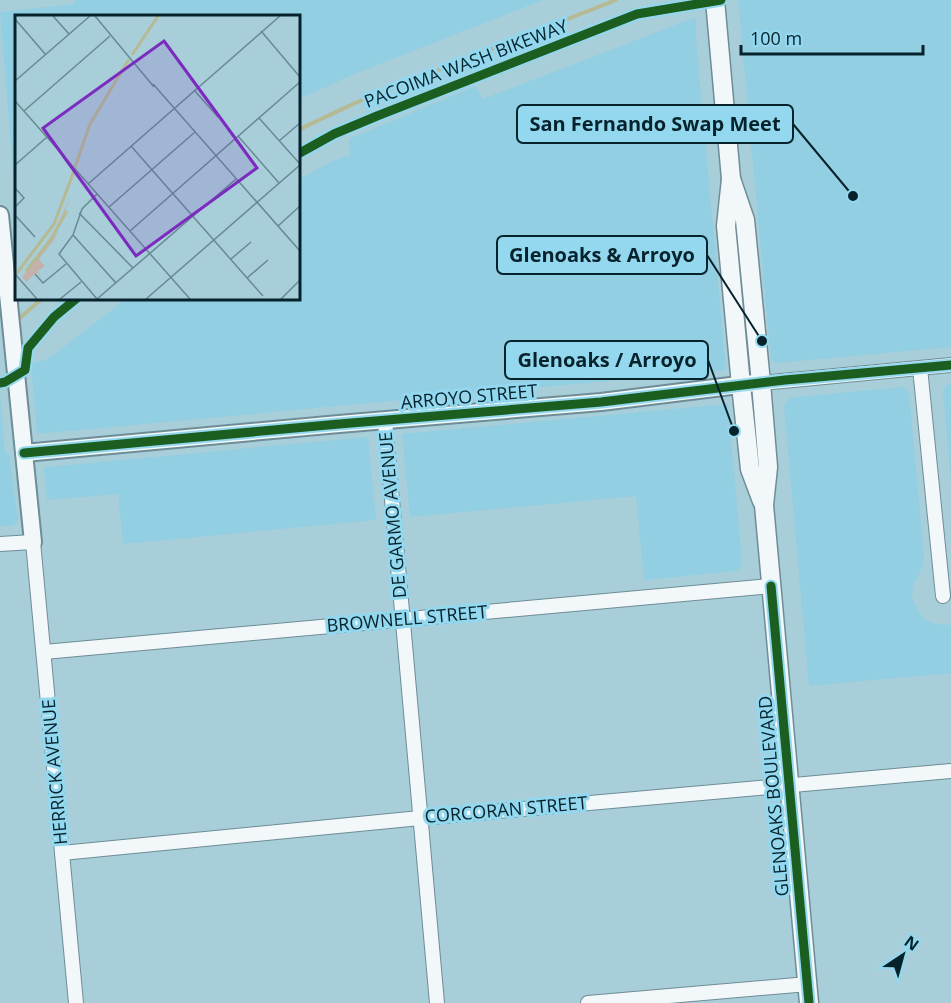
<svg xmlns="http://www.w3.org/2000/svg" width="951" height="1003" font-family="'Open Sans',sans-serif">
  <rect width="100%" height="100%" fill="#a8ceda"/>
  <g fill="#92cfe2">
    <polygon points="75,0 543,0 357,73 299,99 298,16 16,16 16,208 0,12 75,4"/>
    <polygon points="738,0 951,0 951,347 777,363 771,360"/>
    <polygon points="696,17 696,39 726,370 37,434 31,363 42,361 52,356 126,299 298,298 299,179 335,160 350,155 349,139 476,86 483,99"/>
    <polygon points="951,383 951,483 943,390 947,384"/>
    <polygon points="903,387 909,393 924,557 923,566 913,585 912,597 919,613 927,621 936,624 951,625 951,673 809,686 784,406 789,398 795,397"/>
    <polygon points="0,392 5,454 9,454 18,520 13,526 0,526"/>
    <polygon points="728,404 742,562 740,568 735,571 644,580 636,496 410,517 402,434"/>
    <polygon points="368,437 376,520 123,544 118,494 47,500 44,470 46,467"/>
  </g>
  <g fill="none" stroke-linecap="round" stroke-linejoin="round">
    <g stroke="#b5ba93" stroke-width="4">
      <polyline points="298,130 355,103 616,0"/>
      <polyline points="16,321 43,298"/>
    </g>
    <defs>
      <g id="minor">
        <polyline points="920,368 943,596"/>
        <polyline points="761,383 951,365"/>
        <polyline points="385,421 437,1003"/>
        <polyline points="0,544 33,542 76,1003"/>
        <polyline points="44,652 771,586"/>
        <polyline points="62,853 420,818 951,771"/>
        <polyline points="588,1003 808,984"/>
      </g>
      <g id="tertiary">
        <polyline points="0,215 33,542"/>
        <polyline points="24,453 339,424 601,402 755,383"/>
      </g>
      <g id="secondary">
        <polyline points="715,0 731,179 726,226 741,385 750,469 762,501"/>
        <polyline points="731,179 745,220 761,383 768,467 764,505 809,1003"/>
      </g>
    </defs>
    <use href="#minor" stroke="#6e8d96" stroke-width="16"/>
    <use href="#tertiary" stroke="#6e8d96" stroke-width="20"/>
    <use href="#secondary" stroke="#6e8d96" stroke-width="21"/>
    <use href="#minor" stroke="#f2f8f9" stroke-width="14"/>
    <use href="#tertiary" stroke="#f2f8f9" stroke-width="16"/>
    <use href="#secondary" stroke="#f2f8f9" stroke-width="18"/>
    <defs>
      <g id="cycleway">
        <polyline points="298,154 334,134 377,116 637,14 721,0"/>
        <polyline points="0,383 5,382 25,370 28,348 54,317 77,298"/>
        <polyline points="24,453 339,424 601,402 785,380 951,365"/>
        <polyline points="771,586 809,1003"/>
      </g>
    </defs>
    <use href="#cycleway" stroke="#93d8ef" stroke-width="13"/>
    <use href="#cycleway" stroke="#1b5e20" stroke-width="9"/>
  </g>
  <g text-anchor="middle" stroke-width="6" stroke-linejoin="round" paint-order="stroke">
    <g font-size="18" fill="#06232c" stroke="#93d8ef">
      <text transform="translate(466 64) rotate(-21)" y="6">PACOIMA WASH BIKEWAY</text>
      <text transform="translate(469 397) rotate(-5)" y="6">ARROYO STREET</text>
      <text transform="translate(393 515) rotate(-95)" y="6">DE GARMO AVENUE</text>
      <text transform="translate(407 619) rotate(-5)" y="6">BROWNELL STREET</text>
      <text transform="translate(55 772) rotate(-95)" y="6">HERRICK AVENUE</text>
      <text transform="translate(774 796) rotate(-95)" y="6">GLENOAKS BOULEVARD</text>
      <text transform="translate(506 810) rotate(-5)" y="6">CORCORAN STREET</text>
    </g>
  </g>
  <g transform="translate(15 15)">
    <rect width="285" height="285" fill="#a8ceda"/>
    <path d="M56,181L39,225L24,244L30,251L23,256L26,263L22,257L11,267L26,284L7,262L38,219Z" fill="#c2b2ab"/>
    <path fill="none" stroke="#b5ba93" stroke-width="3" d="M117,40L143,1M60,152L75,109L114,44M11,256L36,224L52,196M2,258L39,209L59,156"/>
    <path fill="none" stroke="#678a94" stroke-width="1.5" d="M38,1L54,19M80,1L139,72M0,4L31,40M246,16L285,62M0,66L75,1M138,69L285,236M179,75L203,102M0,86L175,284M9,96L95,21M244,103L285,149M223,121L264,168M264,126L285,108M116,131L248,281M0,150L32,122M73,169L265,1M0,173L9,183L0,192M94,192L180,117M64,198L118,253M0,200L20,222M263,211L285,191M115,216L285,67M58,220L101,268M216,244L236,227M0,259L22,284M20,259L28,268L51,249M232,263L253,245M45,284L66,267M82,284L221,164M82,284L44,239L58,220L67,194L82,179M131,284L285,150M266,284L285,265"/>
    <path fill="#7b2cbf" fill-opacity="0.15" stroke="#7b2cbf" stroke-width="3" d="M149,26L242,153L121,241L28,113Z"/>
    <rect width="285" height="285" fill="none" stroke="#06232c" stroke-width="3"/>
  </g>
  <path fill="none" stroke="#06232c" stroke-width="2" d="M853 196L793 124M762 341L707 255M734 431L708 360"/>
  <g fill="#06232c" stroke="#93d8ef" stroke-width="2">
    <circle cx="853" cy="196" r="6"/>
    <circle cx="762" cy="341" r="6"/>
    <circle cx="734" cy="431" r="6"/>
  </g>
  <g fill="#93d8ef" stroke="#06232c" stroke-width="2">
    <rect x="517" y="105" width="276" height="38" rx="6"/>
    <rect x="497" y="236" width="210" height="38" rx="6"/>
    <rect x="505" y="341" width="203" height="38" rx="6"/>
  </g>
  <g font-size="20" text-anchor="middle" font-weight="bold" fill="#06232c">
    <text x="655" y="131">San Fernando Swap Meet</text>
    <text x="602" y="262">Glenoaks &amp; Arroyo</text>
    <text x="607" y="367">Glenoaks / Arroyo</text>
  </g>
  <g transform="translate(903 955) rotate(36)" stroke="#93d8ef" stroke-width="4.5" paint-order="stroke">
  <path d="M0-4.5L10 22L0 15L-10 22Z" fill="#06232c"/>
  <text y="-9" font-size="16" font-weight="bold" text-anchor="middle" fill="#06232c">N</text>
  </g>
  <path d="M741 45v9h182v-9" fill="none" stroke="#06232c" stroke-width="3"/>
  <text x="750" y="45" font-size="18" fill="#06232c" stroke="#93d8ef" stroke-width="4.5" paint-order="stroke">100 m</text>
</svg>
